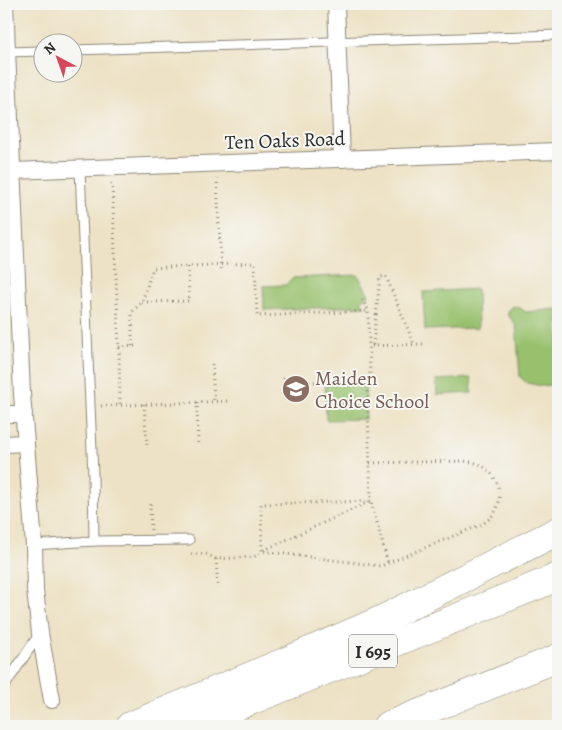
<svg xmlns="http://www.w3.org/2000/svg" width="562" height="730" font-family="Alegreya,serif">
  <rect width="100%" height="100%" fill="#f6f6f2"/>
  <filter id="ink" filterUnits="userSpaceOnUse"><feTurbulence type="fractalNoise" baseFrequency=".02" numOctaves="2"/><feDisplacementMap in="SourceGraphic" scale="10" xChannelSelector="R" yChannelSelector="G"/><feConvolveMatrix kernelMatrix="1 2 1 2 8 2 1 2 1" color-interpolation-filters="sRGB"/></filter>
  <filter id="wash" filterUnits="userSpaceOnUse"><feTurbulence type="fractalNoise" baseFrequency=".0096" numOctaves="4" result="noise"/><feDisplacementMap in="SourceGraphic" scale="20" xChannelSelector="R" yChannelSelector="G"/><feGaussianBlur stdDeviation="1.12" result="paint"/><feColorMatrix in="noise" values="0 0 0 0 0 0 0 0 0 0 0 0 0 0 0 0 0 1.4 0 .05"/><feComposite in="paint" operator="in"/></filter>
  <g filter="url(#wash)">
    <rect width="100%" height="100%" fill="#ede2c5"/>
    <g fill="#98c16d" stroke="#62764c">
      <polygon points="358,275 369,295 361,301 364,306 264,310 263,286 286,285 292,278"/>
      <polygon points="477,289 478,328 425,330 423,292"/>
      <polygon points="513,306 518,307 526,312 558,309 558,384 542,386 527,383 520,377 516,325 508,315 508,311"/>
      <polygon points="471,378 472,393 437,395 436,380"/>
      <polygon points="365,383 366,419 326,420 325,384"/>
    </g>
  </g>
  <g filter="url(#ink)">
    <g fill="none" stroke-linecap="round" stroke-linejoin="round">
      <defs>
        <g id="service">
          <polyline points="72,50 558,35"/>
          <polyline points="7,52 42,51"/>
          <polyline points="80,169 93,475 94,541"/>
          <polyline points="34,545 94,541 189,540"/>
          <polyline points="4,687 40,633"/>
        </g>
        <g id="minor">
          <polyline points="5,4 22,394 34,545 35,590 40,633 52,700"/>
          <polyline points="336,4 342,159"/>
          <polyline points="12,171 558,151"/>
          <polyline points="4,414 24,414"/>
          <polyline points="4,444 26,443"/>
        </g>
        <g id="motorway">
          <polyline points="130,726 289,660 383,619 558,531"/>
          <polyline points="188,726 558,577"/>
          <polyline points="387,726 558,658"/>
        </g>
      </defs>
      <use href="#service" stroke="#8c8678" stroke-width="11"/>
      <use href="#minor" stroke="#8c8678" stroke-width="18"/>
      <use href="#motorway" stroke="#8c8678" stroke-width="29"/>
      <g stroke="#8c8678" stroke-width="3" stroke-dasharray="1 4" stroke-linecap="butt">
        <polyline points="217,178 221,269"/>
        <polyline points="112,183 119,347 120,405"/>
        <polyline points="142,302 189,301 188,266 255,263 257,316 368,311"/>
        <polyline points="373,345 380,277 386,276 414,344"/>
        <polyline points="132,346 132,312 142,302 153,268 188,266"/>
        <polyline points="372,346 423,344"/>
        <polyline points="119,347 137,346"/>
        <polyline points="212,364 214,402"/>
        <polyline points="284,378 284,383 367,380 370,374 368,309 362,300"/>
        <polyline points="197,402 198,443"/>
        <polyline points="144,404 147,445"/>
        <polyline points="101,406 229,401"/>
        <path d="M370,463L463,461C470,462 477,462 482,466C497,474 504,495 496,510C493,516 488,520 483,524L388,563L381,566L262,551L371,501L388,563"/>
        <polyline points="150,504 151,530"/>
        <polyline points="191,554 206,554 216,559 254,557 262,551 261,504 371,501 367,380"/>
        <polyline points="216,559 218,589"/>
      </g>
      <use href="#service" stroke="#fff" stroke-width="9"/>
      <use href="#minor" stroke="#fff" stroke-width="16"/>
      <use href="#motorway" stroke="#fff" stroke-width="28"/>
    </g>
  </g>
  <defs>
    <symbol id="school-disc" viewBox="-11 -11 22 22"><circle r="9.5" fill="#8d6e63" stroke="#f6f6f2"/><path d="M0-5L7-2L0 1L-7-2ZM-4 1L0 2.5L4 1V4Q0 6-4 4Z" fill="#fff"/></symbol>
  </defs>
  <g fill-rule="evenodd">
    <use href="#school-disc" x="280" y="373" width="32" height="32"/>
  </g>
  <g text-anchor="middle" stroke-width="4" stroke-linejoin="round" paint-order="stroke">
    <rect fill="#f6f6f2" stroke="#686867" stroke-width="1" x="349" y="634.5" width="48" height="33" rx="4"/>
    <g font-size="19" font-weight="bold" fill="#2b2b2b">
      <text x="373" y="658">I 695</text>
    </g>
    <g font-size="20" fill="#2b2b2b" stroke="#f6f6f2">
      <text transform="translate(285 140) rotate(-2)" y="7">Ten Oaks Road</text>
    </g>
    <g font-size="20" fill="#785e54" stroke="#f6f6f2" text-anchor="start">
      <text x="315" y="385">Maiden<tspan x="315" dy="23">Choice School</tspan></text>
    </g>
  </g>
  <rect width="562" height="730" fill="none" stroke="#f6f6f2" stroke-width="20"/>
  <g transform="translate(58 58) rotate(319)"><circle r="24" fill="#f6f6f2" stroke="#a5a5a2"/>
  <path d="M0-4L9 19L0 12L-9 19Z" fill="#d1495b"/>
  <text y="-8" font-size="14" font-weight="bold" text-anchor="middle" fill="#2b2b2b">N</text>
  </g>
</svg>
